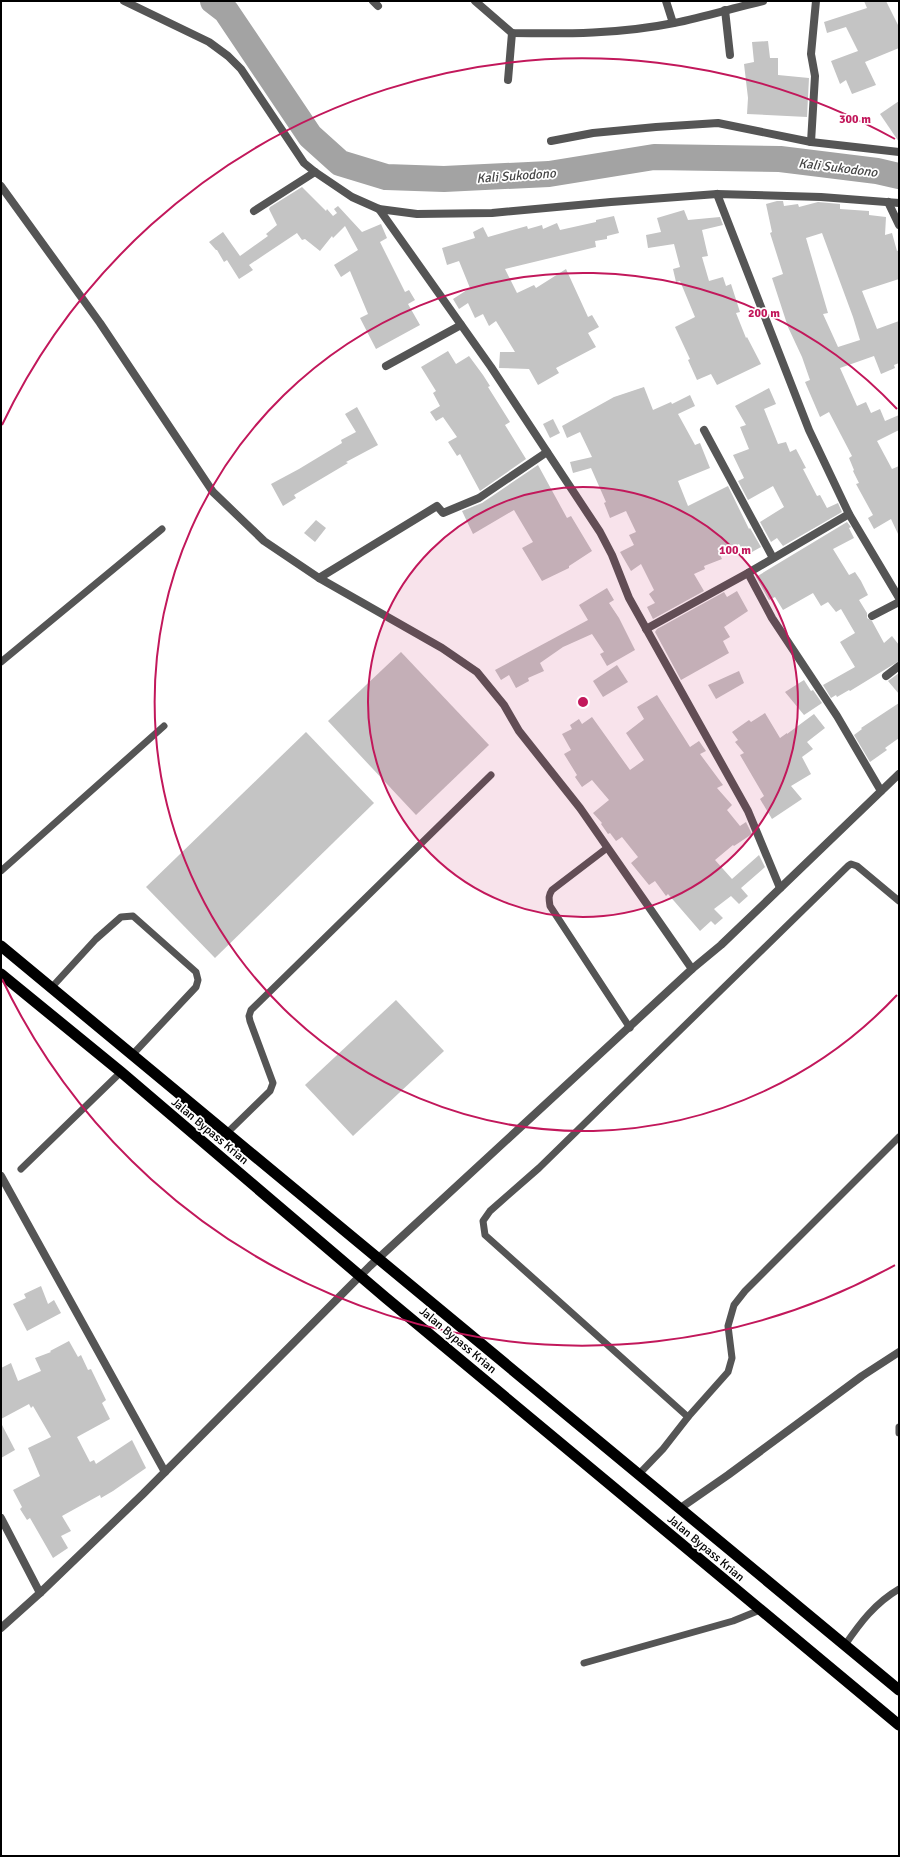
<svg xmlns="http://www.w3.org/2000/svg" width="900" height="1857" font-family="Signika,sans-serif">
  <rect width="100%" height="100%" fill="#fff"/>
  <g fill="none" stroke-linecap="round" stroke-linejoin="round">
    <polyline stroke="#a3a3a3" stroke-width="26" points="213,1 226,11 310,136 340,163 386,177 444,179 549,174 654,157 780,159 877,171 899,176"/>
  </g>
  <g fill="#c4c4c4" fill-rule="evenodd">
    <polygon points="864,1 886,1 899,27 899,48 865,62 876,85 852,94 846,80 840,84 831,61 858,51 846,27 827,33 824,22 867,8"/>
    <polygon points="768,41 770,58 778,58 778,75 809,78 807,117 747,114 748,98 744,64 754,62 752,42"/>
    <polygon points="899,101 899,142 880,114"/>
    <polygon points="302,187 326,211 327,209 333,216 337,213 334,209 338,206 362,232 381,224 387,238 380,242 405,292 409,290 415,300 408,304 420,325 376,349 360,318 368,314 350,271 341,277 334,265 358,250 345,226 333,238 332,236 320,251 305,239 302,240 297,233 249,265 253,270 239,279 227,260 224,262 217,250 216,250 209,242 223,232 240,256 268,236 266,234 277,225 269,209 270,207"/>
    <path d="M777,201H783L784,206L798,204L799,207L818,202L840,204V209L869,211V215L886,217L885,235L892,233L897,251L899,250V279L862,291L877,329L899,321V363L894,365L895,368L881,374L874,356L840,368L857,406L866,402L871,413L880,409L885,421L899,415V430L877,441L892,469L899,466V536L891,519L874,529L868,518L873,515L856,484L859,483L853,471L854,470L849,458L852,456L829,412L820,417L805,382L810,380L802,357L788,327L772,278L783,274L770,233L772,232L766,204ZM822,233L853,317L860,340L838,347L823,314L828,313L806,238Z"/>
    <polygon points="684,210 688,220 720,217 723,225 702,230 708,256 702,257 709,281 723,277 726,286 731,284 740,312 736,313 746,338 747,337 761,364 717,385 711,374 697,380 688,360 690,359 675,327 695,317 680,281 676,282 673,269 680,267 674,244 648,248 646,235 661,232 657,218"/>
    <polygon points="614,216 619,233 607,236 607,239 595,241 596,247 505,269 517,293 534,285 536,288 566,269 588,317 592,315 599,327 588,333 596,347 556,368 559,373 538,385 529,369 499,368 500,352 515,352 496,321 489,326 483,314 475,318 468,303 459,309 453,299 470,288 459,261 447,265 442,248 475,238 473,232 483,227 488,237 527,226 528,229 542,225 543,229 557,223 560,230 596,222 596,220"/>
    <polygon points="448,351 456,364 469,356 483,375 490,386 488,387 510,422 505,425 526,459 480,491 460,454 457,456 448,442 457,437 443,417 436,421 430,412 440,406 433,393 436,391 421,367"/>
    <polygon points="644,387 653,410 671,402 672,404 690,395 695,406 678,414 695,445 700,443 710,468 678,481 688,506 728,486 749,529 750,528 761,547 752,552 749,546 742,549 739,544 720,555 722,559 704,566 705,569 694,574 704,591 653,619 647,607 655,603 649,594 654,590 641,564 631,571 620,552 634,545 629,535 636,532 626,511 610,518 604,503 606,502 591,468 573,473 570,462 592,457 580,432 567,438 562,426 614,397"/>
    <polygon points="769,388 776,404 764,409 778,444 786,442 790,452 796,449 806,468 803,469 817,496 820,495 827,508 838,503 842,512 783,546 777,538 771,542 760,522 784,507 773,486 748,500 738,481 744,478 733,455 749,449 740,427 746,425 735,406"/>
    <polygon points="357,407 378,445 346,462 348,463 294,495 296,498 283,506 271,484 299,469 342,443 341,440 356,432 345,414"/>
    <polygon points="553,419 560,433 550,438 543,424"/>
    <polygon points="538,465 567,518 571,516 592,551 569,566 569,568 542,581 522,548 533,542 514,510 473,534 462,511 482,503"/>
    <polygon points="316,520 326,528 315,542 304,533"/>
    <polygon points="847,522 851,527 849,528 854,538 833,549 849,575 855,572 861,581 868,595 859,600 867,613 867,618 872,621 884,643 892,636 899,645 899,661 850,691 849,690 837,697 836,695 831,698 823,685 855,667 840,642 855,633 841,609 836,612 828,602 821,606 813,593 783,610 775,597 769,600 756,577"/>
    <polygon points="607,588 614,600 609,603 619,618 635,650 607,666 600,654 604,652 592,634 563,647 540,663 544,671 528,678 529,681 516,688 509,675 501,680 495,670 588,620 579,605"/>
    <polygon points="737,591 748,611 724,627 730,637 723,641 729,653 681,680 655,632 657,629 724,592 727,597"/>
    <polygon points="401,652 489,745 416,815 328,721"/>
    <polygon points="617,665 628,682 603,697 593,681"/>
    <polygon points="739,671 744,683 716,699 708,685"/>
    <polygon points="899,673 899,694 888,681"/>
    <polygon points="804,680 811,691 813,690 822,703 804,715 785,692"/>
    <polygon points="657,695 690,747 699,741 706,751 700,754 723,785 717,788 732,805 727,810 740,826 746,822 752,834 734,846 733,845 715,860 732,879 759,855 765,867 741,888 748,896 739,904 731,896 714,909 723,918 715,925 711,921 700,931 668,894 666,896 655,881 649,885 631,863 638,857 622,837 616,841 610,833 608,834 601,824 602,823 593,813 609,800 592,780 582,787 575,777 577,775 564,754 571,750 562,734 572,729 570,725 579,719 582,724 592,717 630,770 644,760 626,733 644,719 637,707"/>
    <polygon points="899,703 899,738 885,748 887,750 870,762 854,735 862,729 861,728"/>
    <polygon points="765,713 780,738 787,733 787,734 814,714 825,728 807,742 813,749 802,757 811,774 791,786 802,799 772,819 760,799 764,796 740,755 744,753 735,742 738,740 732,732 749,720 751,722"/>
    <polygon points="306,732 374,803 215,958 146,887"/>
    <polygon points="396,1000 444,1051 353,1136 305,1085"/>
    <polygon points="41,1286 48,1304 54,1300 61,1313 27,1331 13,1304 26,1298 24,1294"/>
    <polygon points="69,1341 78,1357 81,1355 88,1370 91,1369 106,1400 102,1403 110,1419 77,1437 90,1462 94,1460 96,1464 132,1440 146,1468 113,1491 101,1498 100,1495 62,1516 71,1531 61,1536 68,1548 53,1558 30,1518 27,1520 20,1509 22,1507 13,1490 40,1476 28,1448 51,1437 33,1406 31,1408 29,1404 1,1419 1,1368 11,1363 18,1381 41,1371 35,1358 51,1352 50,1351"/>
    <polygon points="1,1423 15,1450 1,1458"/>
  </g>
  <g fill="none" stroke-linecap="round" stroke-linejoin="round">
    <g stroke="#555" stroke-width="7">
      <polyline points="1,662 162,529"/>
      <path d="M607,848L552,890C548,896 549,899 550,906L630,1028"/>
      <polyline points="1,871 164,726"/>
      <polyline points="52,987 96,939 121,917 133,916 196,972 198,980 196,987 133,1054"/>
      <polyline points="228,1132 270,1091 273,1083 250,1021 249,1016 251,1010 491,775"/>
      <polyline points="21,1169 121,1072"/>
      <polyline points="688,1417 485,1235 483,1221 490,1211 539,1168 848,866 851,864 857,866 899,901"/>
      <polyline points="899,1427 899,1433"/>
      <polyline points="639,1474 663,1449 688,1417 728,1372 732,1358 728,1326 734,1305 745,1291 899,1137"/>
      <path d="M845,1645C860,1623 875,1603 899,1589"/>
      <polyline points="584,1663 733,1621 760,1610"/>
    </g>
    <g stroke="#555" stroke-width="8">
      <polyline points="124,1 209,42 228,56 241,69 304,163 315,172 352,197 379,209 417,214 492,213 611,202 717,194 821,197 899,203"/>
      <polyline points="373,1 378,6"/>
      <path d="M475,1L512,33C566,34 620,34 674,23C704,17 733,8 763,1"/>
      <polyline points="666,1 673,23"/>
      <polyline points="725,10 730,55"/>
      <polyline points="508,80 512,33"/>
      <polyline points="551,141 593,133 656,127 718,123 811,142 899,152"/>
      <polyline points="811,142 815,76 811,54 816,1"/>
      <polyline points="1,186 100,323 213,492 264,541 319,578 442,648 477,672 504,705 519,731 580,808 692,969"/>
      <polyline points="717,194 809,430 849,514 899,598"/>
      <polyline points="888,202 899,225"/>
      <polyline points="379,209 491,367 600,532 612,555 629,598 748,811 780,888"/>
      <polyline points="254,211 315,172"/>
      <polyline points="386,366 461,325"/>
      <polyline points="704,430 773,558"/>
      <polyline points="748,573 772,618 837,716 881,791"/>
      <polyline points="319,578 437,506 443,513 479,498 547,452"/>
      <polyline points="872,616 899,602"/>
      <polyline points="646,629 748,573 849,514"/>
      <polyline points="886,676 899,666"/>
      <polyline points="1,1176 165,1472"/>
      <polyline points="679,1509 728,1475 862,1376 899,1352"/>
      <polyline points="1,1518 40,1593"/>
      <polyline points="1,1628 40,1593 143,1494 370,1266 692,969 721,945 899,774"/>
    </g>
    <g stroke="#000" stroke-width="11">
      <polyline points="1,946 899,1690"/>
      <polyline points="1,974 121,1072 386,1298 899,1725"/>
    </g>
  </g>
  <circle cx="583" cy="702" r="215" fill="#c2185b" fill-opacity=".12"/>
  <g fill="none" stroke="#c2185b" stroke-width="2">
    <circle cx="583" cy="702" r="215"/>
    <path d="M897 995A429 429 0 1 1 897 409"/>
    <path d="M895 1265A644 644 0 0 1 2 979M2 425A644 644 0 0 1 895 139"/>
  </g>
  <g text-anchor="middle" stroke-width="3.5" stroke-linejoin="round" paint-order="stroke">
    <g font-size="12" fill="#000" stroke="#fff">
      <text transform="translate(210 1131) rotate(40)" y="4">Jalan Bypass Krian</text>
      <text transform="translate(458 1340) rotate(40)" y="4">Jalan Bypass Krian</text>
      <text transform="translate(706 1548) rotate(40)" y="4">Jalan Bypass Krian</text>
    </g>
    <g font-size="13" font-style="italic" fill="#444" stroke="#fff">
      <text transform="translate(838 167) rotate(7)" y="5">Kali Sukodono</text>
      <text transform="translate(516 175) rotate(-4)" y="5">Kali Sukodono</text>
    </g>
  </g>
  <circle cx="583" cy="702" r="6" fill="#c2185b" stroke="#fff" stroke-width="2"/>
  <g font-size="12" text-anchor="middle" font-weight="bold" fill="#c2185b" stroke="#fff" stroke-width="3.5" stroke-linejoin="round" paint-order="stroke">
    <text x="855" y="123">300 m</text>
    <text x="764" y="317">200 m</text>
    <text x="735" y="554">100 m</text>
  </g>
  <rect width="900" height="1857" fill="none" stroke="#000000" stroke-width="4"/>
</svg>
